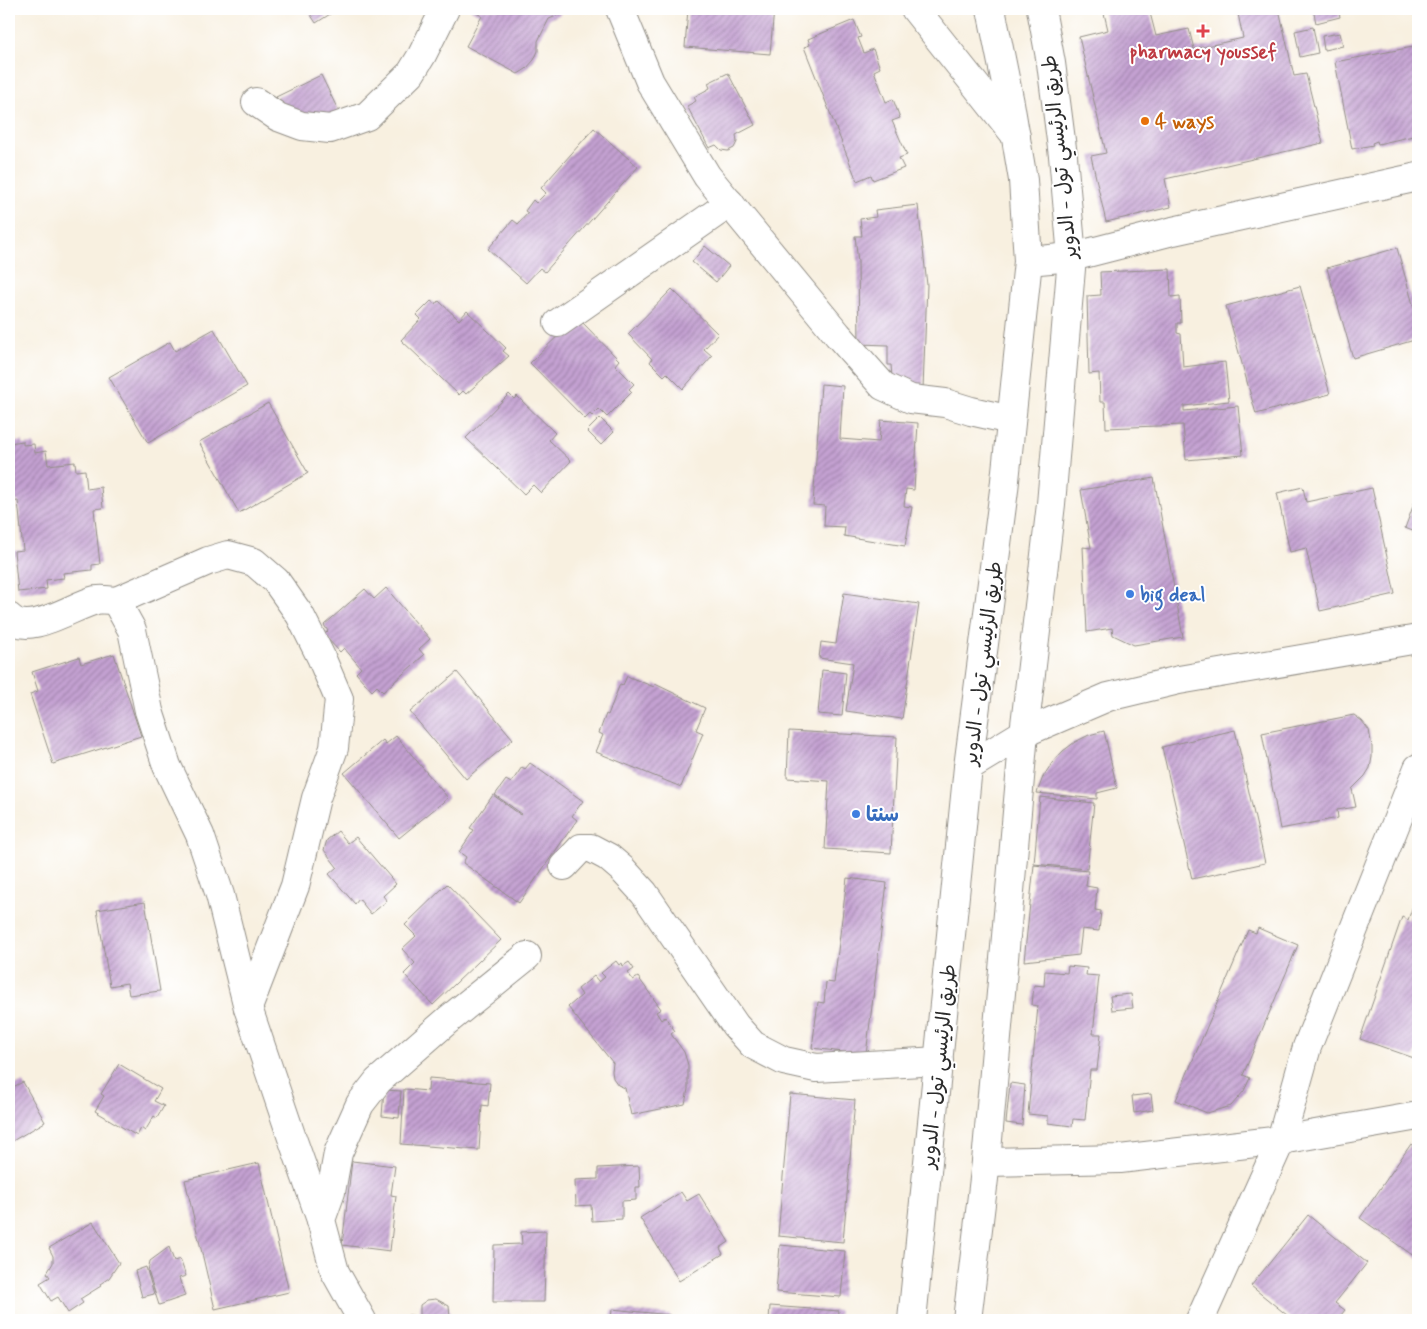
<svg xmlns="http://www.w3.org/2000/svg" width="1427" height="1329" font-family="Mynerve,'Playpen Sans Arabic',sans-serif">
  <defs>
    <pattern id="building-hatch" width="6" height="6" patternUnits="userSpaceOnUse" patternTransform="scale(1.25)"><rect width="6" height="6" fill="#c4a1d2"/><path d="M-1 1l2-2M0 6l6-6M5 7l2-2" fill="none" stroke="#9f83ab"/></pattern>
  </defs>
  <rect width="100%" height="100%" fill="#fff"/>
  <filter id="ink" filterUnits="userSpaceOnUse"><feTurbulence type="fractalNoise" baseFrequency=".02" numOctaves="2"/><feDisplacementMap in="SourceGraphic" scale="10" xChannelSelector="R" yChannelSelector="G"/><feConvolveMatrix kernelMatrix="1 2 1 2 8 2 1 2 1" color-interpolation-filters="sRGB"/></filter>
  <filter id="wash" filterUnits="userSpaceOnUse"><feTurbulence type="fractalNoise" baseFrequency=".0096" numOctaves="4" result="noise"/><feDisplacementMap in="SourceGraphic" scale="20" xChannelSelector="R" yChannelSelector="G"/><feGaussianBlur stdDeviation="1.12" result="paint"/><feColorMatrix in="noise" values="0 0 0 0 0 0 0 0 0 0 0 0 0 0 0 0 0 1.4 0 .05"/><feComposite in="paint" operator="in"/></filter>
  <g filter="url(#wash)">
    <rect width="100%" height="100%" fill="#f8f0e0"/>
    <g id="blocks">
      <g fill="url(#building-hatch)">
        <polygon points="307,9 338,9 316,23"/>
        <polygon points="471,9 564,9 559,15 549,19 538,41 538,51 534,60 526,69 518,74 466,46 482,16 471,10"/>
        <polygon points="688,9 774,9 770,54 685,47"/>
        <polygon points="1103,9 1149,9 1156,36 1189,29 1194,49 1243,38 1237,9 1279,9 1294,76 1306,74 1323,143 1165,179 1171,207 1106,222 1091,156 1106,153 1079,37 1108,30"/>
        <polygon points="1313,9 1338,9 1340,17 1316,23"/>
        <polygon points="854,20 861,37 858,38 864,53 873,49 880,68 874,71 886,102 893,99 900,118 892,121 907,155 899,158 904,168 873,180 871,175 857,181 804,47 810,45 808,39"/>
        <polygon points="1313,27 1318,53 1300,57 1295,31"/>
        <polygon points="1340,33 1343,46 1324,50 1322,36"/>
        <polygon points="1418,46 1418,133 1413,134 1413,136 1378,144 1377,141 1372,143 1373,145 1352,149 1335,62"/>
        <polygon points="728,73 755,125 736,135 737,142 734,148 728,151 721,150 716,145 709,148 687,106 696,101 694,97 710,88 708,83"/>
        <polygon points="321,75 341,116 289,113 276,97"/>
        <polygon points="594,128 638,167 545,272 540,268 526,283 488,249 513,220 518,224 528,213 525,211 533,200 536,203 546,193 541,188"/>
        <polygon points="918,205 927,285 923,389 893,389 891,365 888,365 888,345 859,344 858,262 855,236 862,236 860,219 876,217 875,210"/>
        <polygon points="705,246 729,266 716,282 692,262"/>
        <polygon points="1397,248 1418,322 1418,339 1353,358 1327,268"/>
        <polygon points="1170,269 1171,297 1180,296 1181,323 1177,323 1177,333 1181,334 1183,367 1225,362 1229,401 1184,406 1184,411 1238,406 1243,455 1186,460 1183,425 1106,428 1105,402 1100,402 1099,373 1089,374 1087,296 1101,295 1100,272"/>
        <polygon points="1300,286 1330,394 1256,414 1226,306"/>
        <polygon points="672,289 718,334 704,349 712,356 683,389 667,373 664,376 650,362 652,359 628,334"/>
        <polygon points="431,301 435,304 439,301 459,320 467,311 506,348 503,351 509,356 466,394 463,391 459,395 401,340 421,319 417,315"/>
        <polygon points="575,319 582,322 619,360 615,365 634,384 629,389 632,392 607,417 599,409 592,416 590,414 585,419 530,363"/>
        <polygon points="214,329 247,386 148,443 109,377 170,342 175,351"/>
        <polygon points="821,384 843,386 840,439 879,442 881,420 918,423 914,490 906,489 904,506 912,507 905,546 844,536 845,527 824,526 825,506 813,505"/>
        <polygon points="509,394 514,399 517,396 555,433 549,440 571,461 541,493 533,485 524,494 466,438"/>
        <polygon points="268,403 308,473 239,513 199,442"/>
        <polygon points="600,418 614,432 601,445 587,431"/>
        <polygon points="23,441 23,445 34,444 35,453 46,451 48,465 75,462 76,471 85,470 87,489 101,487 103,508 94,509 100,564 92,565 92,570 63,573 64,578 46,580 47,589 18,592 14,551 23,550 18,501 9,502 9,443"/>
        <polygon points="1154,478 1183,637 1134,645 1113,635 1112,628 1087,632 1083,547 1091,548 1081,490"/>
        <polygon points="1303,487 1306,502 1372,488 1395,594 1320,611 1306,548 1290,552 1277,493"/>
        <polygon points="1418,493 1418,533 1405,528"/>
        <polygon points="386,588 430,639 419,649 424,655 383,692 377,686 372,691 356,673 361,668 344,648 340,652 324,635 328,631 324,625 365,589 374,599"/>
        <polygon points="844,593 919,604 902,719 846,711 853,663 819,658 821,642 836,644"/>
        <polygon points="114,654 141,736 53,764 30,694 38,691 32,672 79,657 81,664"/>
        <polygon points="822,670 846,673 842,716 818,714"/>
        <polygon points="457,672 513,739 466,779 410,712"/>
        <polygon points="627,676 654,687 655,684 705,708 696,730 703,733 681,787 596,752 603,735 599,733 606,714 608,715 620,684 623,685"/>
        <polygon points="1354,715 1362,721 1369,730 1372,747 1372,757 1370,768 1365,776 1352,789 1356,807 1337,810 1338,818 1280,829 1262,733"/>
        <polygon points="1235,730 1265,863 1192,879 1162,747"/>
        <polygon points="789,731 897,737 891,853 825,849 829,781 787,778"/>
        <polygon points="1104,731 1117,788 1097,793 1097,799 1037,793 1043,777 1052,763 1063,751 1075,742 1089,735"/>
        <polygon points="396,736 448,798 399,838 344,773 383,740 386,744"/>
        <polygon points="530,763 583,801 572,816 577,820 519,903 463,863 466,857 459,852 474,830 470,828 493,795 521,815 522,814 495,795 506,780 511,783 522,767 525,769"/>
        <polygon points="1040,797 1094,803 1087,869 1034,864"/>
        <polygon points="338,831 348,843 356,837 396,884 383,896 387,901 371,914 359,899 355,904 329,874 337,867 324,850 327,840"/>
        <polygon points="1034,865 1088,871 1086,886 1097,888 1095,910 1101,911 1099,931 1082,929 1079,955 1024,961"/>
        <polygon points="847,878 887,883 866,1055 812,1048 818,1002 824,1003 826,982 834,983"/>
        <polygon points="447,884 501,940 433,1005 404,974 415,963 402,949 416,936 405,925"/>
        <polygon points="1418,892 1418,1045 1414,1058 1360,1039 1402,917 1408,920"/>
        <polygon points="145,902 160,991 129,995 127,983 110,986 97,910"/>
        <polygon points="1258,928 1298,945 1243,1075 1250,1078 1244,1091 1231,1106 1207,1113 1176,1100 1248,930 1256,933"/>
        <polygon points="616,961 619,965 622,963 623,966 629,962 634,969 628,973 633,980 638,977 661,1009 656,1012 661,1020 665,1017 675,1031 671,1034 684,1052 688,1065 688,1089 685,1104 631,1115 625,1088 618,1085 613,1078 612,1071 613,1063 568,1007 582,995 578,989 594,976 599,982 605,977 601,973"/>
        <polygon points="1068,966 1087,968 1086,975 1099,976 1093,1034 1101,1034 1097,1070 1090,1070 1085,1120 1073,1119 1072,1126 1048,1123 1048,1116 1028,1114 1038,1006 1032,1005 1034,985 1044,986 1045,971 1067,973"/>
        <polygon points="1131,994 1133,1008 1112,1010 1110,996"/>
        <polygon points="119,1064 161,1089 154,1101 164,1106 157,1118 154,1116 145,1131 141,1128 137,1136 95,1111 104,1096 101,1094"/>
        <polygon points="429,1078 490,1083 488,1106 482,1105 479,1150 401,1144 404,1089 428,1091"/>
        <polygon points="23,1082 45,1122 9,1143 9,1089"/>
        <polygon points="1010,1083 1025,1085 1022,1125 1006,1123"/>
        <polygon points="384,1090 401,1091 399,1118 382,1116"/>
        <polygon points="790,1094 855,1100 843,1242 778,1236"/>
        <polygon points="1151,1094 1153,1110 1134,1113 1132,1096"/>
        <polygon points="1411,1144 1418,1149 1418,1259 1360,1218"/>
        <polygon points="352,1161 395,1166 391,1195 396,1196 390,1251 342,1245"/>
        <polygon points="259,1163 289,1292 215,1309 185,1180"/>
        <polygon points="639,1166 640,1187 636,1187 636,1200 622,1201 622,1219 592,1221 591,1205 576,1206 575,1180 598,1179 598,1168"/>
        <polygon points="681,1192 687,1201 699,1194 729,1242 720,1248 723,1254 679,1281 640,1218"/>
        <polygon points="1308,1215 1367,1263 1335,1303 1345,1310 1337,1320 1293,1320 1251,1286"/>
        <polygon points="93,1222 119,1263 109,1278 100,1284 101,1286 80,1299 83,1303 68,1313 58,1297 51,1301 40,1283 50,1277 47,1273 53,1263 53,1256 49,1248"/>
        <polygon points="546,1231 544,1302 493,1302 494,1245 522,1244 521,1232"/>
        <polygon points="780,1245 845,1251 841,1297 776,1292"/>
        <polygon points="169,1247 174,1261 180,1259 186,1276 179,1278 185,1296 159,1305 148,1271 150,1261"/>
        <polygon points="146,1267 154,1294 142,1297 135,1271"/>
        <polygon points="436,1299 449,1306 450,1318 472,1317 472,1320 407,1320 408,1315 420,1316 420,1305 427,1300"/>
        <polygon points="770,1306 839,1311 838,1320 769,1320"/>
        <polygon points="612,1309 670,1315 670,1320 611,1320"/>
      </g>
    </g>
  </g>
  <g filter="url(#ink)">
    <use href="#blocks" fill-opacity="0" stroke="#928e86" stroke-width="1"/>
    <g fill="none" stroke-linecap="round" stroke-linejoin="round">
      <defs>
        <g id="minor">
          <polyline points="620,9 650,82 707,176 838,335 883,386 911,399 945,403 971,411 1011,420"/>
          <polyline points="915,9 1016,136"/>
          <polyline points="256,102 278,117 302,126 330,129 367,116 411,73 422,55 445,9"/>
          <polyline points="1028,261 1072,257 1173,231 1418,177"/>
          <polyline points="558,323 730,203"/>
          <polyline points="116,601 208,561 228,555 254,562 276,581 300,615 321,657 339,699 334,748 316,798 295,886 248,1008"/>
          <path d="M9,617C28,638 74,605 96,600C103,599 110,600 116,601L132,630L149,711L167,766L200,835L220,895L248,1008L291,1135L321,1220"/>
          <polyline points="968,767 1024,733 1108,697 1179,680 1418,639"/>
          <polyline points="564,866 581,848 591,848 608,857 622,869 644,893 735,1025 753,1045 784,1061 816,1068 939,1061"/>
          <polyline points="986,1162 1120,1159 1281,1140 1418,1116"/>
          <polyline points="362,1320 335,1272 321,1220 331,1192 338,1153 360,1104 378,1081 448,1020 527,956"/>
          <polyline points="1200,1320 1281,1140 1307,1047 1418,768"/>
        </g>
        <g id="major">
          <polyline points="912,1320 968,767 1004,490 1028,261 1023,180 1010,103 991,9"/>
          <polyline points="967,1320 986,1162 1024,733 1051,504 1072,257 1063,156 1051,63 1041,9"/>
        </g>
      </defs>
      <use href="#minor" stroke="#928e86" stroke-width="30"/>
      <use href="#major" stroke="#928e86" stroke-width="30"/>
      <use href="#minor" stroke="#fff" stroke-width="28"/>
      <use href="#major" stroke="#fff" stroke-width="28"/>
    </g>
  </g>
  <path fill="#e0444e" stroke="#fff" stroke-width="2" d="M1200.5 23.5h5v5h5v5h-5v5h-5v-5h-5v-5h5z"/>
  <circle fill="#e8710a" stroke="#fff" stroke-width="2" cx="1145" cy="121" r="5"/>
  <g fill="#3f7fe0" stroke="#fff" stroke-width="2">
    <circle cx="1130" cy="594" r="5"/>
    <circle cx="856" cy="814" r="5"/>
  </g>
  <g text-anchor="middle" stroke-width="4" stroke-linejoin="round" paint-order="stroke">
    <g font-size="20" font-weight="bold" fill="#be3a42" stroke="#fff">
      <text x="1203" y="58">pharmacy youssef</text>
    </g>
    <g font-size="20" font-weight="bold" fill="#c56008" stroke="#fff" text-anchor="start">
      <text x="1155" y="128">4 ways</text>
    </g>
    <g font-size="20" fill="#2b2b2b" stroke="#fff">
      <text transform="translate(1059 157) rotate(-96)" y="7">طريق الرئيسي تول - الدوير</text>
      <text transform="translate(982 663) rotate(-83)" y="7">طريق الرئيسي تول - الدوير</text>
      <text transform="translate(938 1066) rotate(-84)" y="7">طريق الرئيسي تول - الدوير</text>
    </g>
    <g font-size="20" font-weight="bold" fill="#366cbe" stroke="#fff" text-anchor="start">
      <text x="1140" y="601">big deal</text>
      <text x="866" y="821">سنتا</text>
    </g>
  </g>
  <rect width="1427" height="1329" fill="none" stroke="#fff" stroke-width="30"/>
</svg>
